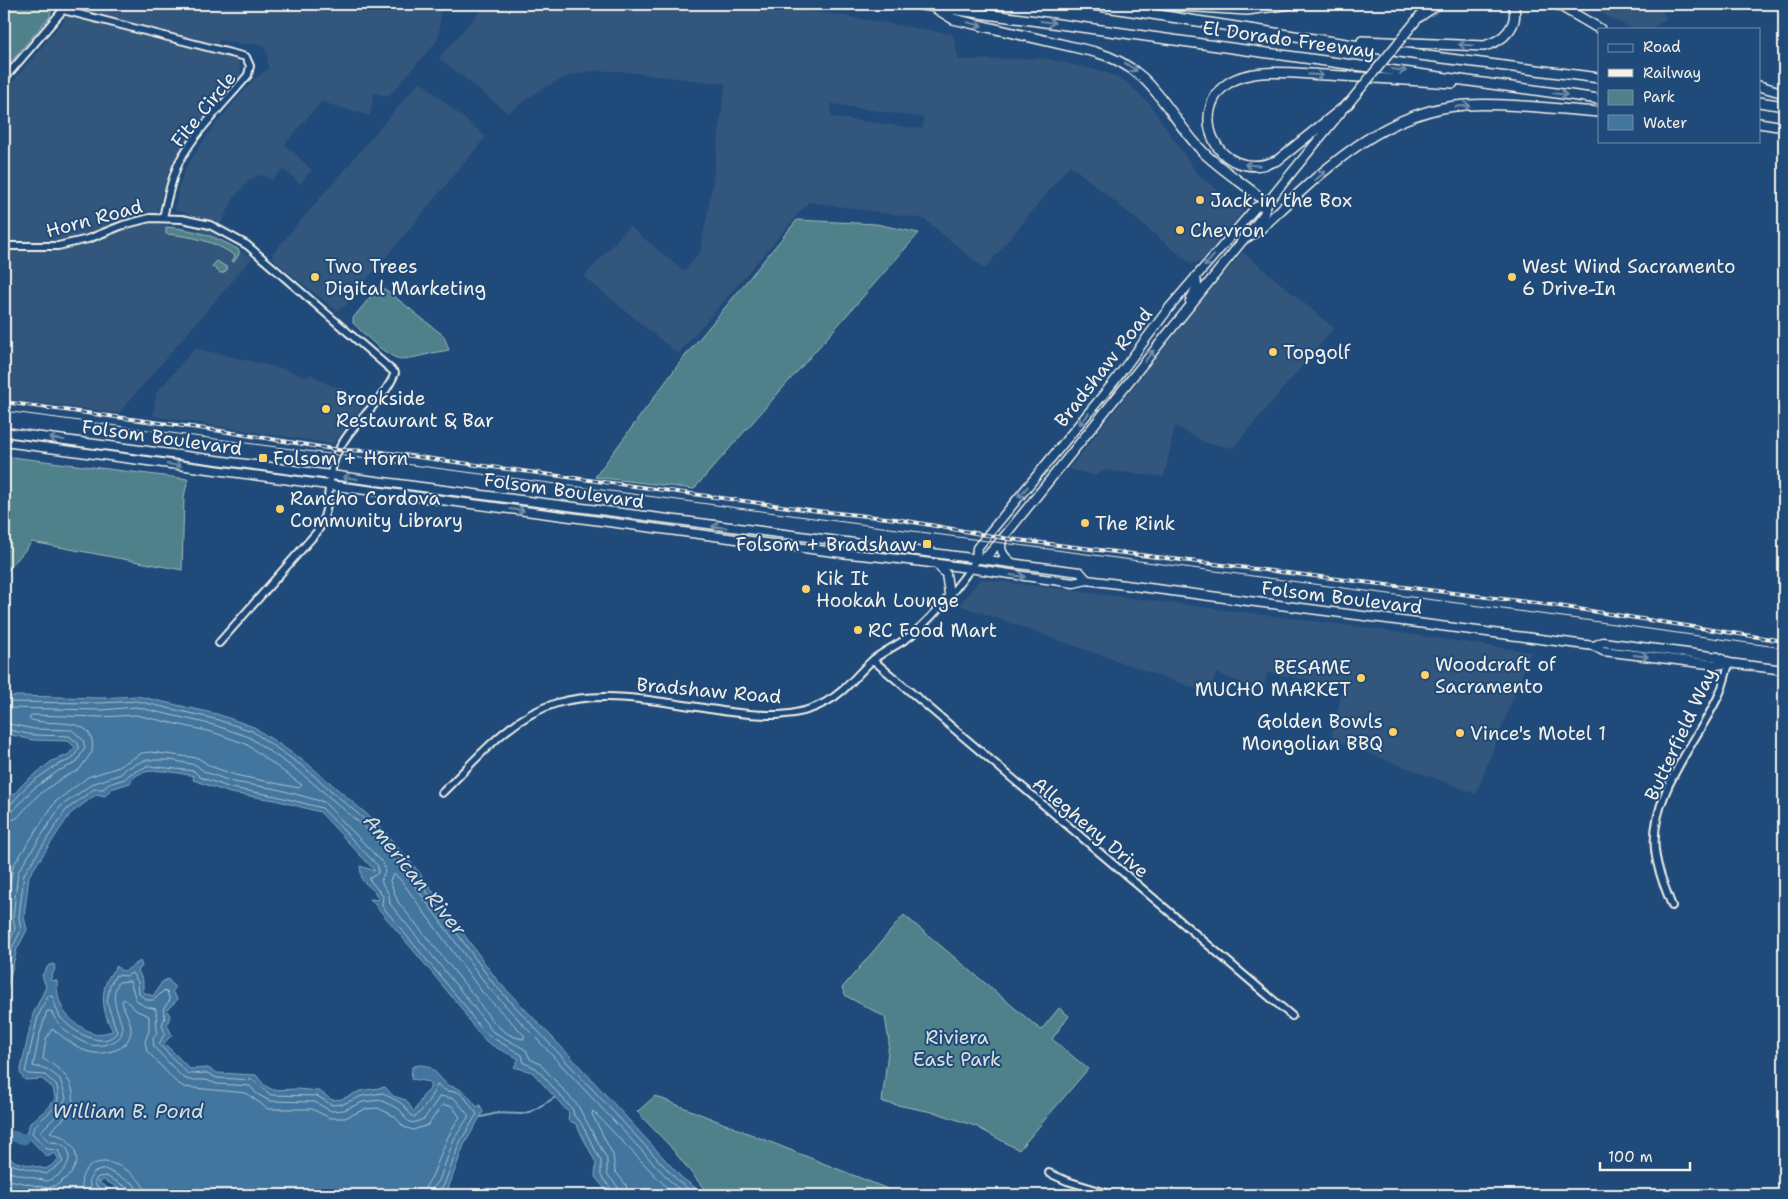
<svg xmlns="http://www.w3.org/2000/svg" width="1788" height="1199" font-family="'Shantell Sans',sans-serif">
  <rect width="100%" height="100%" fill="#1f4a7a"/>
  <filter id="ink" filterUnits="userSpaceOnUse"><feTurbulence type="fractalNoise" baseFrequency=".02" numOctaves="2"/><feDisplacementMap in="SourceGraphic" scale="10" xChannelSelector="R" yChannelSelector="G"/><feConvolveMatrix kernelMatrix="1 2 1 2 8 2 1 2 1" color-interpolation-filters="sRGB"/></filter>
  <g filter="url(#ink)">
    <g fill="#33567c" fill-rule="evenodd">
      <path d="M55,4H442L438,40L388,97L374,93L370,116L321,102L285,144L312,170L300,184L283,169L272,180L262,175L249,180L234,198L221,223L217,237L252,258L119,413L4,399V92L65,19ZM219,40L242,44H260L267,52L268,69L254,79L211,130L186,167L178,189L175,210L203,218L201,230L160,225L158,210L169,171L184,146L241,74L239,61L216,54Z"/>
      <path d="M483,4H770L953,34L959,60L1044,58L1105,72L1125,81L1149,103L1197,173L1243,211L1201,261L1191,264L1070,165L985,269L924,219L809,202L678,354L584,277L629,226L684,271L700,252L712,187L725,84L618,71H592L569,76L541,89L508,113L439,58L480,11ZM831,104L924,118L922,129L831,117Z"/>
      <polygon points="1584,4 1656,4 1667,18 1652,29 1632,29"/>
      <polygon points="420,81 486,137 345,306 337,311 283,268 274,260 272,254"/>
      <polygon points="1243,252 1334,328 1233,448 1206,443 1175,426 1164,477 1102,470 1097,476 1069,469 1198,304"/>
      <polygon points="195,348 285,369 306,377 311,374 331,386 341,387 363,406 333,444 153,416 156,393"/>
      <polygon points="980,579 1362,627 1531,652 1476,794 1331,739 1343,686 1267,673 1263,692 1217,673 1208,693 959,605"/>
    </g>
    <g fill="#50818b" stroke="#a2b9ba">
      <polygon points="4,4 52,4 50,16 4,70"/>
      <polygon points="797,220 876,224 919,233 694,489 595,477 681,361"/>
      <path d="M166,227C193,229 216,236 239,250V254L234,262L232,261L235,256C215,241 191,236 166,234Z"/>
      <polygon points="217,261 228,268 224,273 220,273 212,266"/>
      <path d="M380,285L444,336L449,350C433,352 417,358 403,359C389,360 363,333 353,323V318Z"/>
      <polygon points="4,456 188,479 184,497 182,570 32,542 4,575"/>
      <polygon points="904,915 1041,1030 1059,1008 1069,1016 1052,1039 1088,1069 1019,1150 975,1126 937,1113 882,1102 889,1042 885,1017 846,996 842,988"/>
      <polygon points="655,1096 903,1195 709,1195 669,1145 637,1112"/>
    </g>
    <g fill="#42769f" stroke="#89a7bc">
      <path d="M17,696L100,698L137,696L217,714L254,727L308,764L376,822L418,871L497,980L572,1058L682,1178L696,1188L702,1195H610L595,1177L596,1163L576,1124L568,1120L569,1113L532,1072L514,1067L519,1059C508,1053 494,1048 485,1040C473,1030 467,1015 457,1003C428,968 400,934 370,899L379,900L374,891L362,880L360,866L375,871L320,812L275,800L230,793L193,780L194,776C178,773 139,763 130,783L111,789L105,796L97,794L70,814L29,876L24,917L27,930L17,949L4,1001V805L25,782L52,761L68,755L75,747L68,741L32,740L4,733V697Z"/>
      <path d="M140,961L142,966L138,971L143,981V992L153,996L162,982L168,979L175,988L172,992L178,999L167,1010L170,1016L167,1025L172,1035L164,1043L190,1069L208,1068L217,1073L256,1075L264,1085L273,1090L297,1089L319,1091L332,1100L342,1099L360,1091L385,1087L393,1096L406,1100L414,1112L423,1096L430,1089V1082L411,1079L412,1067C431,1059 437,1077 449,1086C464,1088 468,1096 477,1107L480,1105L483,1112L464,1145L448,1189L441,1195H131L104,1180L98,1182L119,1195H4V1162L9,1157L16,1162L46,1169L59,1160L55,1153L47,1157L30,1139H24L30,1123L50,1106L55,1098L53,1088L42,1079L25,1080L20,1073L33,1014L46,987L42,975L49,965L54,964L55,969L50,980L57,981C57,1012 70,1022 96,1035L113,1031C100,1009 99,984 117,966L120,970L125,971Z"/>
    </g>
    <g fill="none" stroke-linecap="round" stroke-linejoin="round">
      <g stroke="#adc0cb" stroke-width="1">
        <polyline points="4,702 100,703 137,701 215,719 252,731 305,768 372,826 414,874 493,983 678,1181 696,1195"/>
        <polyline points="4,708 101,710 136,707 214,725 249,737 301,773 368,830 409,878 488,987 674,1185 687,1195"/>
        <polyline points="4,723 34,729 72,730 83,740 85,748 76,763 58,771 32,790 13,811 4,814"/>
        <polyline points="4,729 33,735 69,736 78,743 79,748 72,759 55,766 28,785 9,806 4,808"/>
        <path d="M4,822L17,818L37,796L62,778L79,770L92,752C98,712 49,728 29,719L31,715L101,717L136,715L212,732L246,744L302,785L299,788L235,775L210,766L198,758L150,752L142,753L116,768L88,777L55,802L13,866L5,915L7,928L4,934"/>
        <path d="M393,875H396L403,883L482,992L524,1035V1039C502,1037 487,1015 476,998L398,902L390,881Z"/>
        <polyline points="4,956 15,929 13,917 18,872 60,807 92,784 121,774 127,768 146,760 171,760 196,765 205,772 233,782 277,789 324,802 383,863 385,871 381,881 389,895 390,904 470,1002 492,1031 526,1050 530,1059 540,1064 578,1106 607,1159 607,1174 618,1187 620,1195"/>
        <path d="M4,981L12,948L21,930L19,917L24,874L66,810L94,789H103L109,784L125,779L130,774L148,766L194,771L200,777L231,788L276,796L322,808L378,866V873L369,879L383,896L382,906L465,1006C484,1037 492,1037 522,1055L524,1063L536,1068L573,1110L574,1116L580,1121L601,1161V1176L613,1191L614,1195"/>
        <path d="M4,1165L10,1164L46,1174L63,1162L58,1150L47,1149L32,1133C38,1113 64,1114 57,1086L45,1075L28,1074L25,1072L38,1016L48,996H52C55,1003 57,1013 61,1018C73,1032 104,1051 117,1032L107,1002L110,985L116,975L126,976L132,973L138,982L139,994L147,1000H154L163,991L167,992L170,1000L163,1009L165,1017L162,1025L165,1033L159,1044L188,1074L207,1073L217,1078L253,1080L271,1095L317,1096L332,1105L343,1104L362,1096L383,1093C389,1098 396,1099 402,1104C407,1107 408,1114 414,1117C422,1114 434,1092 437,1085L447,1091L458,1092L465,1098L477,1114L460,1142L444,1185L438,1191V1195"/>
        <path d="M4,1171L47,1181C73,1173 79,1141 49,1142L40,1132L59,1113L66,1098L60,1079L47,1069L33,1066L39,1037L47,1011H51C56,1022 63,1030 74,1037C85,1044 94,1048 107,1044C143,1034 101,1007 119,982L130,981L136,1000L144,1006L156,1009L157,1032L153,1039L154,1047L182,1077L189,1080H206L217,1084L250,1086L257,1094L270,1101L315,1102L331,1111L344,1110L363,1102L381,1100C386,1104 393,1105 399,1109C405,1114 404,1121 413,1123L424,1119L440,1096L455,1099L469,1116L454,1139L439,1181L433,1188L431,1195"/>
        <path d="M4,1179L48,1188L57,1185L71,1174L77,1162L75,1150L66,1138L50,1132C55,1126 62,1121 67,1115C83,1090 65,1070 43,1059L46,1039L52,1029C76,1045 87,1061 118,1049C125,1046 130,1039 131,1031C132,1022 124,1011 122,1002L124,999L137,1011L149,1016V1031L145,1041L147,1051L176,1082L184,1087L246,1093L268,1109H312L330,1118H345L365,1109L378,1108L394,1116L404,1127L413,1130L428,1125L442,1105L452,1106L460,1117C446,1135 442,1154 433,1174C430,1182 424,1185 424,1195"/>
        <path d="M86,1195C75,1180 85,1163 103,1162C118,1161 146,1180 146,1195"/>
        <polyline points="98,1195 91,1189 89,1180 94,1172 105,1169 134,1184 139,1195"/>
        <polyline points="110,1195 96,1186 95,1181 98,1177 106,1176 130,1189 133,1195"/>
        <polyline points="628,1195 626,1185 615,1171 613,1155 592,1114 593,1111 674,1195"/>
      </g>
      <polyline stroke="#89a7bc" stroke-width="2" points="481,1117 498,1113 522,1114 532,1111 554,1098"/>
      <polyline stroke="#42769f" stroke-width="11" points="4,1134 24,1139"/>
      <defs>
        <g id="minor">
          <path d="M4,79L63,10L246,57L250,66L248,75C225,103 196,130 179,162C171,180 167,199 163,218"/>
          <path d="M4,246H58L88,239L123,225L150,218L182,219L210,225L247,245L395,373C382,405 348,424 335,458C326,482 332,509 317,532L219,643"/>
          <polyline points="873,660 1292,1016"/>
          <path d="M442,793C476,760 509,717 557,703C608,688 678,705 730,712C763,716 796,719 826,702C847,691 857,673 874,659C887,649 903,643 915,632C936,614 961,583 976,560"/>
          <path d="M1672,906C1665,888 1657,869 1655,850C1650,795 1694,746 1717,699C1723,688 1726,675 1729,663"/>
          <polyline points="1049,1173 1067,1181 1113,1195"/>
        </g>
        <g id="major">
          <polyline points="1190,301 1197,286 1196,276"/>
          <path d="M4,432C362,480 722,526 1080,572L1087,580"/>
          <path d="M4,442L849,554C924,560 999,573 1074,583L1087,580L1594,646L1603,651L1717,665L1729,663L1784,670"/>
          <path d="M1003,538C998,549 1003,556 1012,563"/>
          <polyline points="978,559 987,556 1003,538 1264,214 1267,203 1341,112"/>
          <polyline points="976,560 977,548 1113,383 1169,308 1256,207 1267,203"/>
          <polyline points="936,563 946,574 949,594"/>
          <polyline points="1594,646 1603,642 1718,657 1729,663"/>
        </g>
        <g id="highway">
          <polyline points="914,4 1599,99"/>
          <polyline points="1086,4 1419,55 1599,78"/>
          <polyline points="1150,4 1247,10 1290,4"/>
          <polyline points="1557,4 1600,29"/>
          <path d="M935,8L953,19L1095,52C1156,69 1164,112 1204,153C1223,171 1247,186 1267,203"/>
          <polyline points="1419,17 1438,4"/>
          <path d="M1362,41L1484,46C1503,41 1520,26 1513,4"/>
          <polyline points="1759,86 1784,93"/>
          <polyline points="1759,102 1784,106"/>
          <path d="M1349,103L1278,160C1214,188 1183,102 1236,79C1261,68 1301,74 1327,75C1369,78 1411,80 1453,83"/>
          <polyline points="1759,123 1784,127"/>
          <path d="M1242,240L1259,230C1318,176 1380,110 1466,105C1510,103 1555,109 1599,112"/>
        </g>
      </defs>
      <use href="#minor" stroke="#f4f1e8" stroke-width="10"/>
      <use href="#major" stroke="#f4f1e8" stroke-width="11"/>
      <use href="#highway" stroke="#f4f1e8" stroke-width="12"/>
      <use href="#minor" stroke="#1f4a7a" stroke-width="6"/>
      <use href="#major" stroke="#1f4a7a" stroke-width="8"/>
      <use href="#highway" stroke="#1f4a7a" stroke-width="9"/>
      <polyline stroke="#f4f1e8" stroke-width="1" points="4,411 1578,619 1784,648"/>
      <defs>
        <polyline id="rail" points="4,402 221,431 339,450 374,451 818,511 896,519 1009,539 1552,605 1784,641"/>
      </defs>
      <use href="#rail" stroke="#f4f1e8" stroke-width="4"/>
      <use href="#rail" stroke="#1f4a7a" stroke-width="2" stroke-dasharray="5.5" stroke-linecap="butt"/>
      <defs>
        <polyline id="major-bridge" points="1349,103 1419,17"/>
      </defs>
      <use href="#major-bridge" stroke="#f4f1e8" stroke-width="11" stroke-linecap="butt"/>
      <use href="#major-bridge" stroke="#1f4a7a" stroke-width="8"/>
    </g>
    <defs><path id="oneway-shaft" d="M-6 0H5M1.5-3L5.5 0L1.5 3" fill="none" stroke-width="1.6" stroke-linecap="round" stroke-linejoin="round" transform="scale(1.25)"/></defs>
    <g stroke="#748da6">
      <use href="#oneway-shaft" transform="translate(1048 22) rotate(8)"/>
      <use href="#oneway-shaft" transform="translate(975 24) rotate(13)"/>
      <use href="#oneway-shaft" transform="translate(1466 45) rotate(-176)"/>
      <use href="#oneway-shaft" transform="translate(1131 67) rotate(34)"/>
      <use href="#oneway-shaft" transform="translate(1399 70) rotate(8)"/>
      <use href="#oneway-shaft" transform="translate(1316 75) rotate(3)"/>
      <use href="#oneway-shaft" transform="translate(1560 94) rotate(8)"/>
      <use href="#oneway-shaft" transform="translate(1463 106) rotate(-5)"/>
      <use href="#oneway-shaft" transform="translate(1252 165) rotate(-175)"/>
      <use href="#oneway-shaft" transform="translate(1320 176) rotate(-41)"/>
      <use href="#oneway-shaft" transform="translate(1209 261) rotate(131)"/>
      <use href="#oneway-shaft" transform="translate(1149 356) rotate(-52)"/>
      <use href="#oneway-shaft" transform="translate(1084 419) rotate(130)"/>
      <use href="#oneway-shaft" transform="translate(57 439) rotate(-172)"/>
      <use href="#oneway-shaft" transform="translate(174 465) rotate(8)"/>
      <use href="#oneway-shaft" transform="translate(350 478) rotate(-172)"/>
      <use href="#oneway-shaft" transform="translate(1023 492) rotate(130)"/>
      <use href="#oneway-shaft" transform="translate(517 510) rotate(7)"/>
      <use href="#oneway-shaft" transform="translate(719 527) rotate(-174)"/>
      <use href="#oneway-shaft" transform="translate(1018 576) rotate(7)"/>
      <use href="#oneway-shaft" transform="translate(1641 656) rotate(7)"/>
    </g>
  </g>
  <g fill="#ffd166" stroke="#1f4a7a" stroke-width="2">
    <circle cx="1200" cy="200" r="5"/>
    <circle cx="1180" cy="230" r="5"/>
    <circle cx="315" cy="277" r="5"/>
    <circle cx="1512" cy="277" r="5"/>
    <circle cx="1273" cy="352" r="5"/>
    <circle cx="326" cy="409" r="5"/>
    <rect x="258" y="453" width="10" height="10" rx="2.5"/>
    <circle cx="280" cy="509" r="5"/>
    <circle cx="1085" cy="523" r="5"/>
    <rect x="922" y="539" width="10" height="10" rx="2.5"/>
    <circle cx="806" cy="589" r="5"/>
    <circle cx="858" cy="630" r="5"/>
    <circle cx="1425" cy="675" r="5"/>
    <circle cx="1361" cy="678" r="5"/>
    <circle cx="1393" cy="732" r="5"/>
    <circle cx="1460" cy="733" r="5"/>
  </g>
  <g text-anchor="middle" stroke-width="4" stroke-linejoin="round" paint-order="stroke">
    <g font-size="19" fill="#f4f1e8" stroke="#1f4a7a">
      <text transform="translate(1289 39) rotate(8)" y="7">El Dorado Freeway</text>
      <text transform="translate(203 109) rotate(-51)" y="7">Fite Circle</text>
      <text transform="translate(94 218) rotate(-15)" y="7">Horn Road</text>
      <text transform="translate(1103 367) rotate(-52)" y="7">Bradshaw Road</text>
      <text transform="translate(162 437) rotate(8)" y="7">Folsom Boulevard</text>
      <text transform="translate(564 490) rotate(8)" y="7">Folsom Boulevard</text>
      <text transform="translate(1342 597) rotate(7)" y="7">Folsom Boulevard</text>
      <text transform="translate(709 690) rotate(5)" y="7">Bradshaw Road</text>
      <text transform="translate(1680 734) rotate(-65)" y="7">Butterfield Way</text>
      <text transform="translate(1091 827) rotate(40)" y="7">Allegheny Drive</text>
    </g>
    <g font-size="19" fill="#f4f1e8" stroke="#1f4a7a" text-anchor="start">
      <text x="1210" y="207">Jack in the Box</text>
      <text x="1190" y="237">Chevron</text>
      <text x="325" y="273">Two Trees<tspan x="325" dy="22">Digital Marketing</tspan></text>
      <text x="1522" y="273">West Wind Sacramento<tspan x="1522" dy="22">6 Drive-In</tspan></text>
      <text x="1283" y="359">Topgolf</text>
      <text x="336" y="405">Brookside<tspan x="336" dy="22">Restaurant &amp; Bar</tspan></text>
      <text x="273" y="465">Folsom + Horn</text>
      <text x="290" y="505">Rancho Cordova<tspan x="290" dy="22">Community Library</tspan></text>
      <text x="1095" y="530">The Rink</text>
      <text x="917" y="551" text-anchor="end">Folsom + Bradshaw</text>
      <text x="816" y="585">Kik It<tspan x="816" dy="22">Hookah Lounge</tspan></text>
      <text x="868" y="637">RC Food Mart</text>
      <text x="1435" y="671">Woodcraft of<tspan x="1435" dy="22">Sacramento</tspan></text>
      <text x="1351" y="674" text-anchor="end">BESAME<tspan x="1351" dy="22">MUCHO MARKET</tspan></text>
      <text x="1383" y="728" text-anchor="end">Golden Bowls<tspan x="1383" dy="22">Mongolian BBQ</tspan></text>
      <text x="1470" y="740">Vince's Motel 1</text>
    </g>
    <g font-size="19" fill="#dbe0da" stroke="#1f4a7a">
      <text x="957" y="1044">Riviera<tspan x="957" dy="22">East Park</tspan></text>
    </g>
    <g font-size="20" font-style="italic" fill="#d9dfdd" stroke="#1f4a7a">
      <text transform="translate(415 875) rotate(51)" y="7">American River</text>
      <text x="128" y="1118">William B. Pond</text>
    </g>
  </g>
  <rect width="1788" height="1199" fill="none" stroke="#1f4a7a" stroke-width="20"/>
  <rect x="10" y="10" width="1768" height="1179" fill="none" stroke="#f4f1e8" stroke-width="2" filter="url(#ink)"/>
  <rect x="1598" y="28" width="162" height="115" fill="#1f4a7a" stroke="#748da6"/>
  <rect x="1608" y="44" width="25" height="8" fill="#1f4a7a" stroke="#748da6"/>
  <text x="1643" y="52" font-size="15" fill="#f4f1e8">Road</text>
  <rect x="1608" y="69" width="25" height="8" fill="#f4f1e8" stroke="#748da6"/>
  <text x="1643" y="78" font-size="15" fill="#f4f1e8">Railway</text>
  <rect x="1608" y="90" width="25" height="15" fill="#50818b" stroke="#748da6"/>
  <text x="1643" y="102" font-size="15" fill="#f4f1e8">Park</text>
  <rect x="1608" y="115" width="25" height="15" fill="#42769f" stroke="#748da6"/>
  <text x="1643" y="128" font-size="15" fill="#f4f1e8">Water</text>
  <path d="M1600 1162v8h90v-8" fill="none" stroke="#f4f1e8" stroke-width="2.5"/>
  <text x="1608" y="1162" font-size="15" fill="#f4f1e8" stroke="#1f4a7a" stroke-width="4" paint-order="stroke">100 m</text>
</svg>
